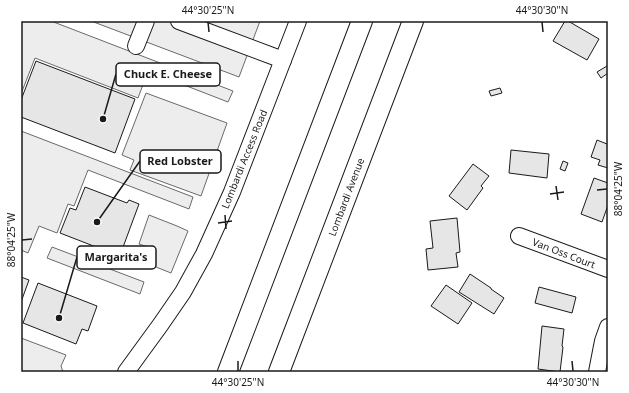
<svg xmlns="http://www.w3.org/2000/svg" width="629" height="393" font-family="'Noto Sans',sans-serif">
  <rect width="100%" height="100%" fill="#fff"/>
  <g fill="#ededed" stroke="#6a6a6a">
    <polygon points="21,21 51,21 233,91 228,102 148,71 138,98 35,58 21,94"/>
    <polygon points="91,21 260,21 239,77"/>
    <polygon points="146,93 227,123 201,196 130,170 134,160 122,155"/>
    <polygon points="21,131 193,197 189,209 88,170 74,206 68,204 57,233 39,226 28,253 21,250"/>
    <polygon points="149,215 177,226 188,231 171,273 146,263 151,248 139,244"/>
    <polygon points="52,247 144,282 140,294 47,258"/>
    <polygon points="21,338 66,355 61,366 63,372 21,372"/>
  </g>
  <g fill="#e6e6e6" stroke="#1a1a1a">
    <polygon points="565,21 568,21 599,39 587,60 553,41"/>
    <polygon points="36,61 135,99 115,153 21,117 21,100"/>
    <polygon points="607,66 608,68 608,73 601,78 597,72"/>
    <polygon points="500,88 502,93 491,96 489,91"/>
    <polygon points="597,140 607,144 608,141 608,168 598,165 600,160 591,157"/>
    <polygon points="511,150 549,154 547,178 509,173"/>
    <polygon points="563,161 568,163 565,171 560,169"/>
    <polygon points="473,164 489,176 481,186 483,188 467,210 449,196"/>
    <polygon points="594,178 608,183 608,205 602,222 581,214"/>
    <polygon points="85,187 127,203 129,200 139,204 119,258 109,254 109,252 60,233 70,208 76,210"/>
    <polygon points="457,218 460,252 456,253 458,267 428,270 426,249 433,248 430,221"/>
    <polygon points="470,274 491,288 491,289 504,298 494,314 459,292"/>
    <polygon points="21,277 29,280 21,302"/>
    <polygon points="38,283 97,306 88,331 82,329 76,344 23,323"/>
    <polygon points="446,285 472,303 458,324 431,306"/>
    <polygon points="539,287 576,297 572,313 535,303"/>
    <polygon points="542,326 564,329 562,346 563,347 560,372 538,369"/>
  </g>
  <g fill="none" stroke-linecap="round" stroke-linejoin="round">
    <defs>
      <g id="minor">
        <polyline points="179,21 283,60"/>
        <polyline points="136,46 146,21"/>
        <polyline points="519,236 608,269"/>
        <polyline points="126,372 161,324 183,292 204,254 232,192 298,21"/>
        <polyline points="597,372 603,341 608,327"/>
      </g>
      <g id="major">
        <polyline points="228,372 362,21"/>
        <polyline points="279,372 413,21"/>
      </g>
    </defs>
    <use href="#minor" stroke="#1a1a1a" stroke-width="18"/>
    <use href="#major" stroke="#1a1a1a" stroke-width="22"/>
    <use href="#minor" stroke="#fff" stroke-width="16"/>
    <use href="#major" stroke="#fff" stroke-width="20"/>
  </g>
  <path fill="none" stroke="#1a1a1a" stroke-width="1.5" d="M208,22L209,32M542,22L543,32M556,186L558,200M597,190L607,189M550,194L564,192M225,215L226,229M218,223L232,221M22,240L32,239M238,361V371M572,361L573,371"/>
  <g text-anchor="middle" stroke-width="3" stroke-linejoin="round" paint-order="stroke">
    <g font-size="10" fill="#1a1a1a" stroke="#fff">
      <text transform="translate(244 159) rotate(-68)" y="4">Lombardi Access Road</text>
      <text transform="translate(346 197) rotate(-69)" y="4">Lombardi Avenue</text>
      <text transform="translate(564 253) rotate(21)" y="4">Van Oss Court</text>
    </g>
  </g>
  <path fill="none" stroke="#1a1a1a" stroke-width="1.5" d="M103 119L116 74M97 222L140 161M59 318L77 257"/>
  <g fill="#1a1a1a" stroke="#fff" stroke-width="1.5">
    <circle cx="103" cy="119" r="4"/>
    <circle cx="97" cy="222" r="4"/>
    <circle cx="59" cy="318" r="4"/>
  </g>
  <g fill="#fff" stroke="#1a1a1a" stroke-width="1.5">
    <rect x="116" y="63" width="104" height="23" rx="4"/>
    <rect x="140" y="150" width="81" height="23" rx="4"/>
    <rect x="77" y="246" width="79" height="23" rx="4"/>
  </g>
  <g font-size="11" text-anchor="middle" font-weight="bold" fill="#1a1a1a">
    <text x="168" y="78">Chuck E. Cheese</text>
    <text x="180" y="165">Red Lobster</text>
    <text x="116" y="261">Margarita's</text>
  </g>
  <rect width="629" height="393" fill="none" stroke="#ffffff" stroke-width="44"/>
  <rect x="22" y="22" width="585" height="349" fill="none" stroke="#1a1a1a" stroke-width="1.5"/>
  <g font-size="10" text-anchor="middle" fill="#1a1a1a">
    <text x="208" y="14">44°30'25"N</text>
    <text x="542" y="14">44°30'30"N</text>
    <text transform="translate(618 189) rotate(-90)" y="4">88°04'25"W</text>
    <text transform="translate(11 240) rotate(-90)" y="4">88°04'25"W</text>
    <text x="238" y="386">44°30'25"N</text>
    <text x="573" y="386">44°30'30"N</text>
  </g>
</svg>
